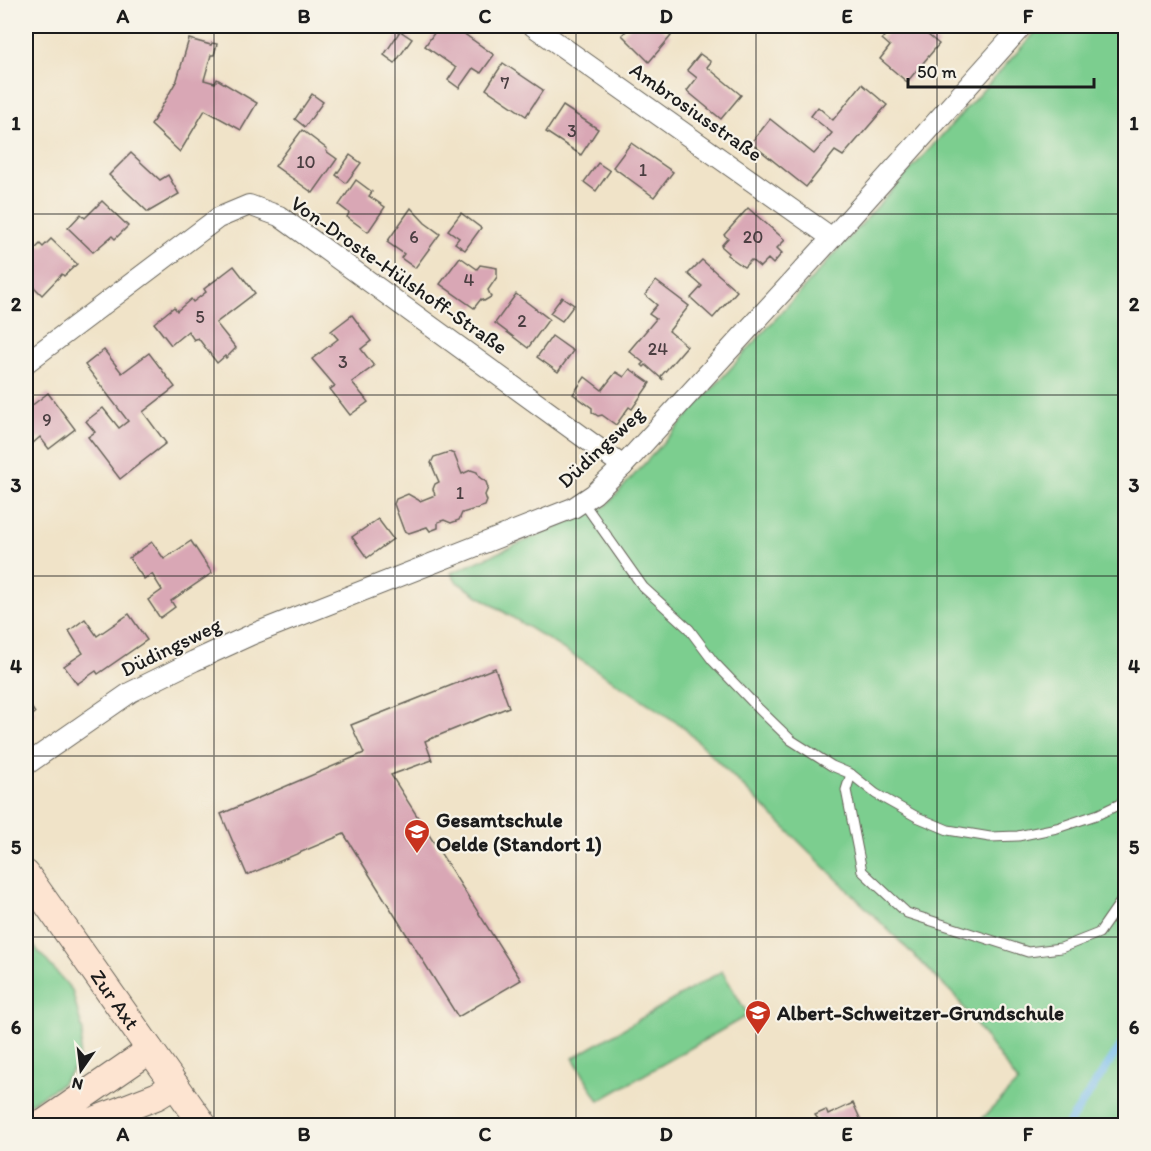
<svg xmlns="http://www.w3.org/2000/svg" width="1151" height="1151" font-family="Itim,sans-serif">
  <rect width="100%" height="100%" fill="#f7f3e8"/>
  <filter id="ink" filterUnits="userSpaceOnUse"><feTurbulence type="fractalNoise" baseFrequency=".0167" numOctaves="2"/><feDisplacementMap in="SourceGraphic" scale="12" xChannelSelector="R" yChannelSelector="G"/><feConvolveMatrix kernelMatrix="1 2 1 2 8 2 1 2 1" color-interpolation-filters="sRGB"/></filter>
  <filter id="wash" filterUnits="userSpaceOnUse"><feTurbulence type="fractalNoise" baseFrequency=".008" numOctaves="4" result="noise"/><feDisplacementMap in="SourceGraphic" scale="24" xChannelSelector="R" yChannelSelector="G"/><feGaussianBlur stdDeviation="1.35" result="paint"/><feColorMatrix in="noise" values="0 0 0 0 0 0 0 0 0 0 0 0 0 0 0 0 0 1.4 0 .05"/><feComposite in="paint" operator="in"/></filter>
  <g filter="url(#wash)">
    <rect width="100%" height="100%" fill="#f0e3c8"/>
    <g fill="#7cce8f" stroke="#4c7556" stroke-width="1.5">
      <path d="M1041,26H1125V1125H976L1018,1082L955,996L683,727C610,676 532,631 457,582L451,573L606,506Z"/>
      <polygon points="26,937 72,990 83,1032 78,1063 60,1085 26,1106"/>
      <polygon points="722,971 748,1015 599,1101 573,1058"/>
    </g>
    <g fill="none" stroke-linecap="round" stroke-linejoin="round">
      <polyline stroke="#76bced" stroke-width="8" points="1067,1126 1126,1038"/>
    </g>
    <g id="blocks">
      <g fill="#d9a7b5">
        <polygon points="439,26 453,26 494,55 481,73 473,68 459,88 448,80 456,68 425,46"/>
        <polygon points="631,26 658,26 671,36 649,62 622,35"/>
        <polygon points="893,26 917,26 939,44 907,82 880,59 890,46 882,39"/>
        <polygon points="400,31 412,39 395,63 384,55"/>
        <polygon points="189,39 211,45 212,43 217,44 214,55 211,55 204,80 215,83 217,79 257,103 241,130 205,110 180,152 151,125 177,80"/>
        <polygon points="700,54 711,62 707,67 741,95 721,119 687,91 697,78 687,70"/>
        <polygon points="503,63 543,90 526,116 486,89"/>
        <polygon points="862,84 887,105 843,156 835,151 806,187 751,143 770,119 814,154 832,133 811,116 818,107 833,120"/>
        <polygon points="312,94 323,102 305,127 295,119"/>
        <polygon points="563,106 598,129 581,155 546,132"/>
        <polygon points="302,130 327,149 326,151 337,159 313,193 275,166"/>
        <polygon points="631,143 673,172 654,197 613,167"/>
        <polygon points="131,153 160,180 168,175 179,194 148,212 109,175"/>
        <polygon points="350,155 361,163 346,183 336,175"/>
        <polygon points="598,163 610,171 596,191 584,182"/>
        <polygon points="356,180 372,192 369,196 385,207 368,232 347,217 349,213 339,205"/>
        <polygon points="102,201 128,226 115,239 112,236 93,252 68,228 81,214 85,218"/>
        <polygon points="411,208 425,223 440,234 415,268 401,258 404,254 387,242"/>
        <polygon points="748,208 785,240 777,248 782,253 773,264 768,259 760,267 751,260 744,267 727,255 729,253 721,246 728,238 724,235"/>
        <polygon points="461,213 481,228 465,250 455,243 459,238 448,230"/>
        <polygon points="51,239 77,264 64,276 62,274 42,295 26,279 26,258 40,244 43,247"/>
        <polygon points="460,257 477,269 480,265 497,268 497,277 488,290 491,297 484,301 481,299 474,308 440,284"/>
        <polygon points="702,260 737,291 713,318 691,298 702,286 688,274"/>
        <polygon points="234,266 255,293 216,323 236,348 226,358 225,356 217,363 198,338 194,340 188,331 171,345 154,323 174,307 177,311 191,299 193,302 206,292 204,289"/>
        <polygon points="656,281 689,306 669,331 687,346 661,376 663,380 646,365 644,367 642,365 644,363 629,351 656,319 649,314 657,305 645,295"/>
        <polygon points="516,294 549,319 528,348 495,323"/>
        <polygon points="562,297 574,305 562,321 550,313"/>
        <polygon points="352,315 371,341 361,349 374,366 352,382 368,402 350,415 330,389 335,386 312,359 338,339 331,331"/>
        <polygon points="552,336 573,351 558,372 537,357"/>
        <polygon points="104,350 122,373 149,353 175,387 143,412 166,443 120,479 88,437 95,432 86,421 103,408 119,428 128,421 85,365"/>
        <polygon points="630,369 650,383 632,409 629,407 616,425 602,415 598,416 592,412 592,408 573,394 585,377 602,390 616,372 624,377"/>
        <polygon points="48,393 75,429 49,449 40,437 26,449 26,410"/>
        <polygon points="449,452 454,454 462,474 471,470 477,472 479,477 486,482 488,488 485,495 487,501 485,506 462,513 459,520 451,523 444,520 438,522 438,528 430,531 427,527 409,533 404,531 394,504 396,499 408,494 420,501 435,495 433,489 435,484 439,482 431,463 434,457"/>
        <polygon points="378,519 393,539 367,558 352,537"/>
        <polygon points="191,541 212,573 171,601 175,607 160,618 148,600 162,590 152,574 144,579 129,558 152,542 164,559"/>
        <polygon points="129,614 147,640 98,674 96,671 77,684 64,666 83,653 69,631 85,619 97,636"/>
        <polygon points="495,668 509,707 425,741 432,760 391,775 521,980 458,1017 344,834 247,875 221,814 364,753 351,725"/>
        <polygon points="26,699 35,713 26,720"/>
        <polygon points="853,1103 863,1125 804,1125 818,1119 815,1115 826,1110 828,1115"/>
      </g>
    </g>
  </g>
  <g filter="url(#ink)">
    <use href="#blocks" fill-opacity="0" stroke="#666258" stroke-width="1.5"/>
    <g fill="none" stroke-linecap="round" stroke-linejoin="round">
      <defs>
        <g id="lane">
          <polyline points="583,502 643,587 689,629 713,661 759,709 791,740 832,766 851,774 876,794 917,817 948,830 990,837 1018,836 1057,828 1099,814 1126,801"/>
          <polyline points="851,774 846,790 862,871 907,913 1028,952 1061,948 1099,933 1126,894"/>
        </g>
        <g id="street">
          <polyline points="533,26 832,238"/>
          <polyline points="26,363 218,218 249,205 279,216 623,466"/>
          <polyline points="26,765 131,692 194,661 253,634 573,508 594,494 623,466 832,238 1022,26"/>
        </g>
        <g id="secondary">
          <path id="s1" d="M26,874L204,1126"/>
          <polyline points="35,1126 44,1123 150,1050"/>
          <polyline points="80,1126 157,1096 175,1085"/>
        </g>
      </defs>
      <use href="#lane" stroke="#666258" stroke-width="11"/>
      <use href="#street" stroke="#666258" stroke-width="22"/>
      <use href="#secondary" stroke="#666258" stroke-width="29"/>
      <use href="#lane" stroke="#fff" stroke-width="9"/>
      <use href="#street" stroke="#fff" stroke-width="20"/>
      <use href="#secondary" stroke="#fde4d1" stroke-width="27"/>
    </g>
  </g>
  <path fill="none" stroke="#1c1c1c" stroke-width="1.5" stroke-opacity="0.55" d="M214,26V1126M395,26V1126M576,26V1126M756,26V1126M937,26V1126M26,214H1126M26,395H1126M26,576H1126M26,756H1126M26,937H1126"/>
  <defs>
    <symbol id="school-pin" viewBox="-11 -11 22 30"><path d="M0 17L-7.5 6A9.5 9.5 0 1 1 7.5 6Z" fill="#c8321e" stroke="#f7f3e8"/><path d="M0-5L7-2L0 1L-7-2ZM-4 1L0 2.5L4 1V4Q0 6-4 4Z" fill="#fff"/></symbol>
  </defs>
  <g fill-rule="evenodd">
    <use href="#school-pin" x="402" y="817" width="30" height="40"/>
    <use href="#school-pin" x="743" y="998" width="30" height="40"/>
  </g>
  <g text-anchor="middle" stroke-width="4.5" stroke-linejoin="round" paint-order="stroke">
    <g font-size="18" fill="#4b3f42">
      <text x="505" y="89">7</text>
      <text x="572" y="137">3</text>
      <text x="306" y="168">10</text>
      <text x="643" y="176">1</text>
      <text x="414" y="243">6</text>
      <text x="753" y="243">20</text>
      <text x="469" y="286">4</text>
      <text x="200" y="323">5</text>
      <text x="522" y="327">2</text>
      <text x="658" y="355">24</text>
      <text x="343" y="368">3</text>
      <text x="47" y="426">9</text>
      <text x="460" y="499">1</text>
    </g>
    <g font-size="21" fill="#1c1c1c" stroke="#f7f3e8">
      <text transform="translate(696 112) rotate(35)" y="7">Ambrosiusstraße</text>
      <text transform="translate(399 275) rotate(35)" y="7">Von-Droste-Hülshoff-Straße</text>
      <text transform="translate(601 447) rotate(-43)" y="7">Düdingsweg</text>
      <text transform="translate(171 647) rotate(-26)" y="7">Düdingsweg</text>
      <text dy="7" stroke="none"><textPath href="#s1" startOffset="154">Zur Axt</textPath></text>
    </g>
    <g font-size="21" font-weight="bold" fill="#1c1c1c" stroke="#f7f3e8" text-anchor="start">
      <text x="436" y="827">Gesamtschule<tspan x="436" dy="24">Oelde (Standort 1)</tspan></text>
      <text x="777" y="1020">Albert-Schweitzer-Grundschule</text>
    </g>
  </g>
  <rect width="1151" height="1151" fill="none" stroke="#f7f3e8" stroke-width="66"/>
  <g transform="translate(81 1070) rotate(194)" stroke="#f7f3e8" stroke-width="4.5" paint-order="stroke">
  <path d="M0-4.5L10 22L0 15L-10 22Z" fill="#1c1c1c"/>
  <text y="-9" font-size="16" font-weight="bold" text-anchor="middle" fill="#1c1c1c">N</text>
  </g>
  <path d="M908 78v9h186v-9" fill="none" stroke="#1c1c1c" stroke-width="3"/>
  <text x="917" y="78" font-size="18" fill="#1c1c1c" stroke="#f7f3e8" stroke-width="4.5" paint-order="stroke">50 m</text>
  <rect x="33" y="33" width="1085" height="1085" fill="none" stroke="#1c1c1c" stroke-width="2"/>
  <g font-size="20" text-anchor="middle" font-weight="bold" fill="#1c1c1c">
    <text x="123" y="23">A</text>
    <text x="304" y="23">B</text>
    <text x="485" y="23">C</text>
    <text x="666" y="23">D</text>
    <text x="847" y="23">E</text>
    <text x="1028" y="23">F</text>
    <text x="16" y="130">1</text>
    <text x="1134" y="130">1</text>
    <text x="16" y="311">2</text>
    <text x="1134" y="311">2</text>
    <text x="16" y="492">3</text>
    <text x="1134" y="492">3</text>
    <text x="16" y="673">4</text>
    <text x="1134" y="673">4</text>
    <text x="16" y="854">5</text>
    <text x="1134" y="854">5</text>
    <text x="16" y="1034">6</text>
    <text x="1134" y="1034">6</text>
    <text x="123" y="1141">A</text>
    <text x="304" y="1141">B</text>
    <text x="485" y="1141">C</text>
    <text x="666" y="1141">D</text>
    <text x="847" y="1141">E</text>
    <text x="1028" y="1141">F</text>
  </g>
</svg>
